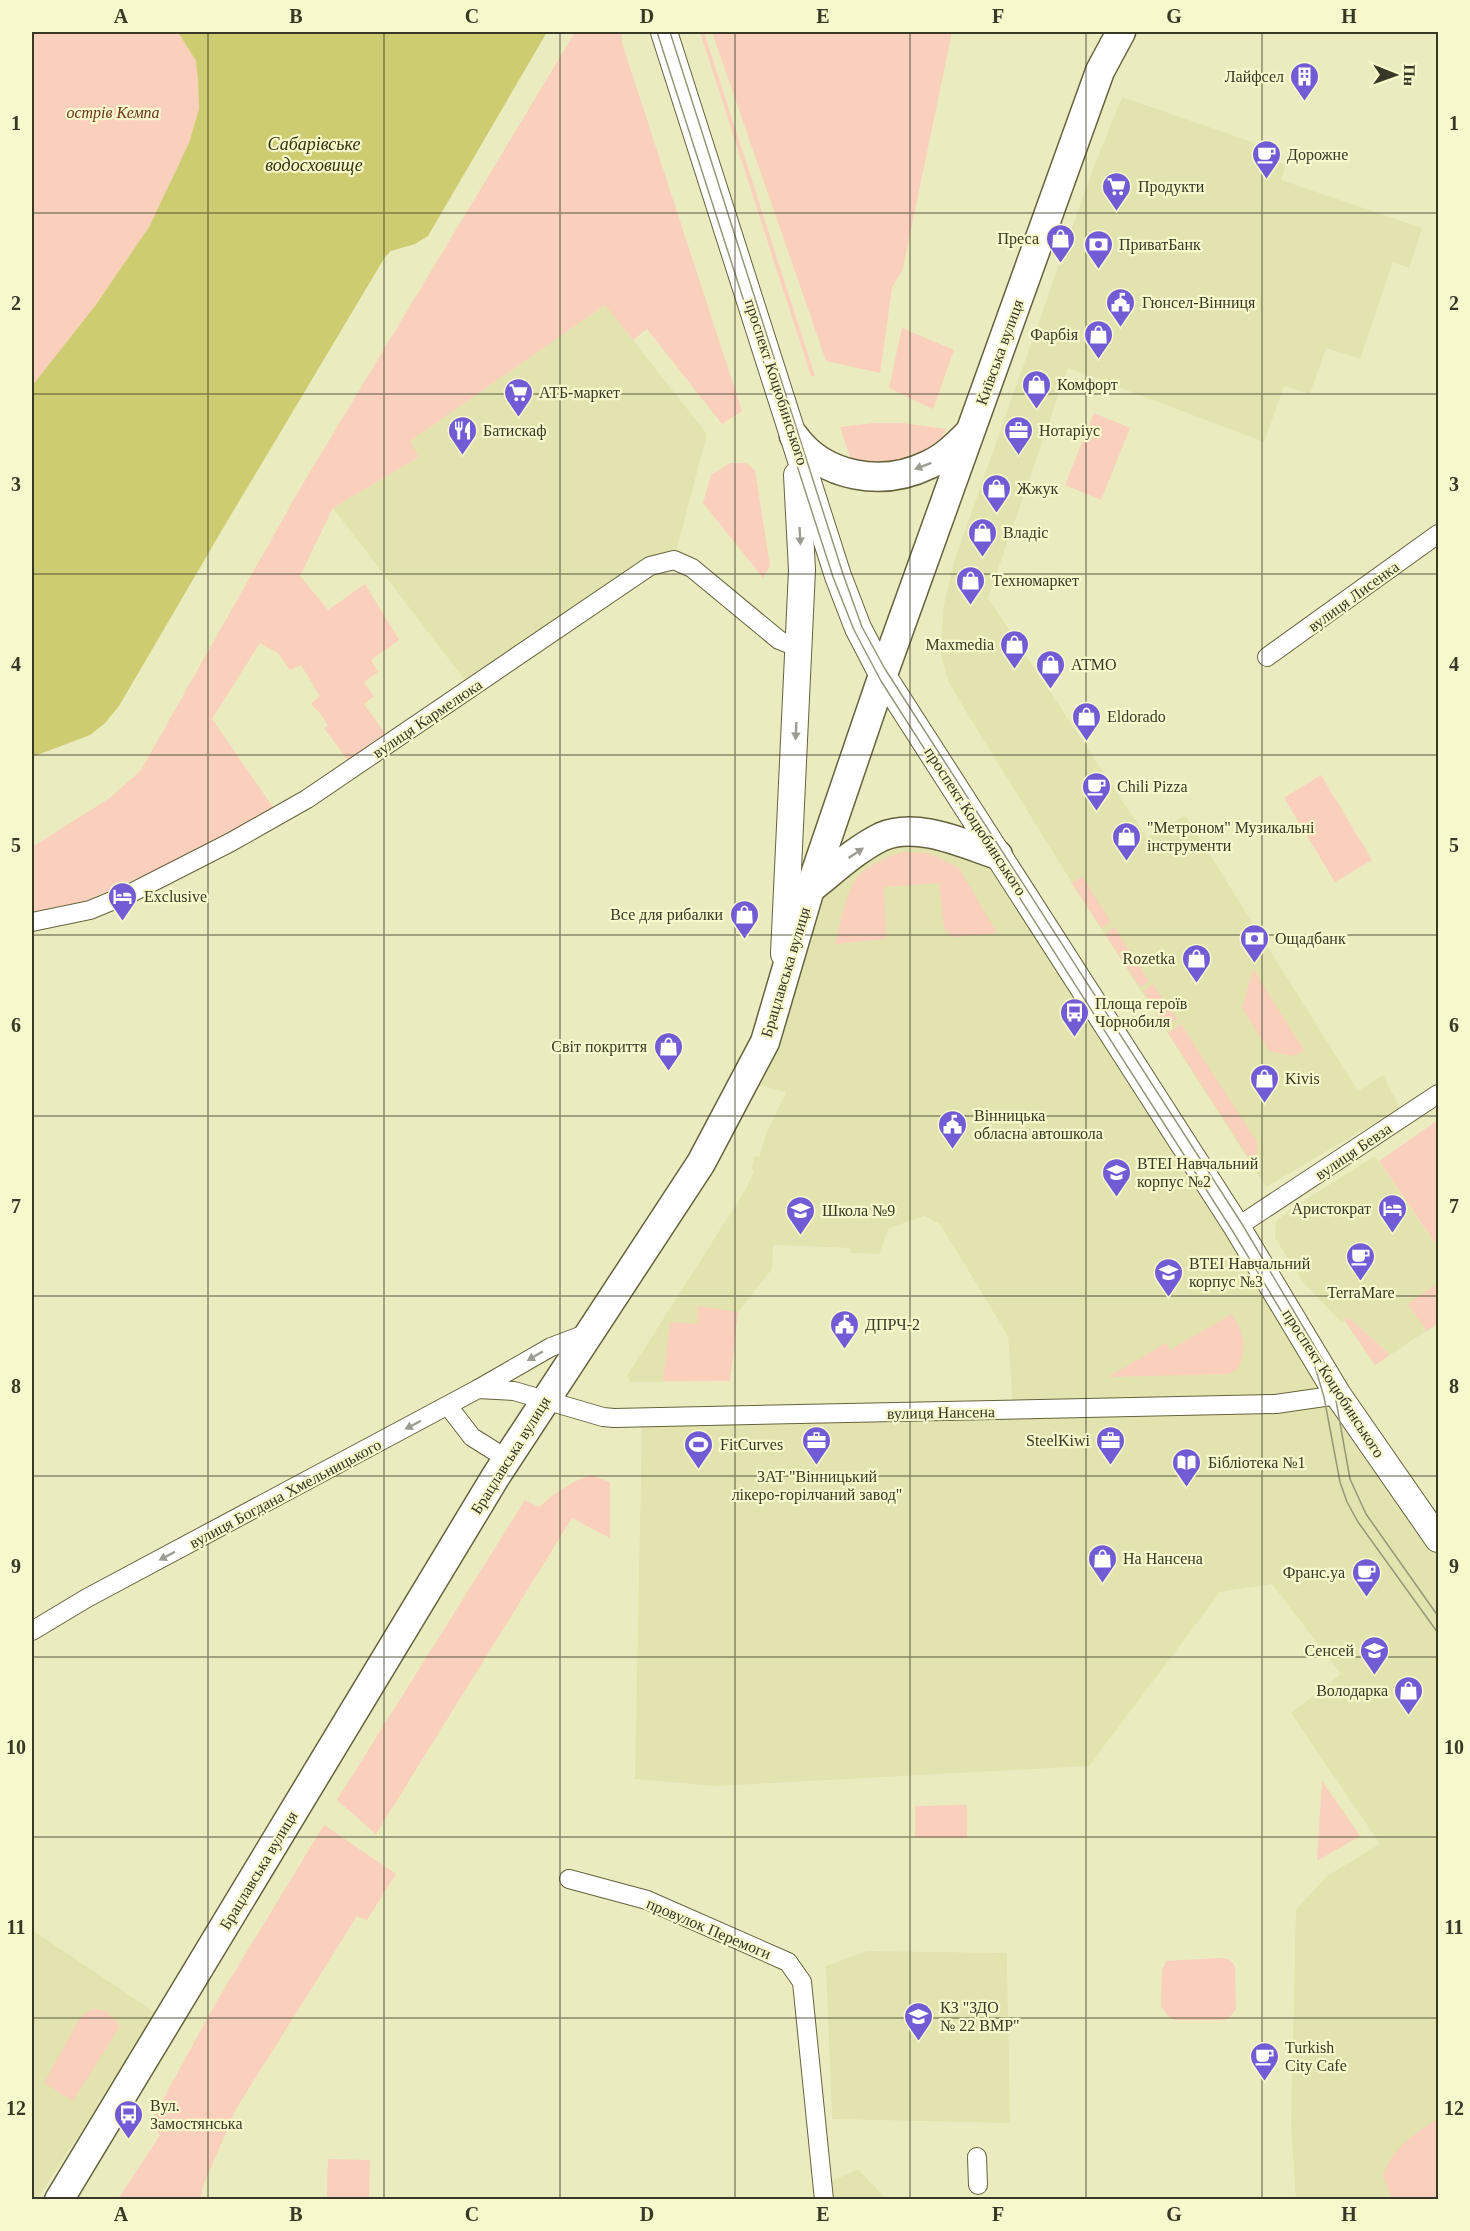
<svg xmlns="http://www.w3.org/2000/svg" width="1470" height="2231" font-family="Georgia,serif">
  <rect width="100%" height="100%" fill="#ebebc0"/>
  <g fill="#e3e3b0">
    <polygon points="1122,97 1252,142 1265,157 1286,165 1281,180 1422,228 1409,268 1393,262 1360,359 1326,348 1310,394 1284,386 1264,442 1068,368 988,598 1147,838 1185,815 1358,1091 1383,1075 1400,1108 1266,1187 1072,883 967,713 948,681 940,652 944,604 954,562 1091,174"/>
    <polygon points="605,305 707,434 674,560 471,688 333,508 418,458 410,441"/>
    <polygon points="883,836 998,855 1338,1395 1013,1410 1008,1336 940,1224 925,1216 889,1228 879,1254 851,1253 851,1248 773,1245 772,1269 738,1312 730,1381 630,1382 627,1376 746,1189 754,1171 751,1169 755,1156 759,1157 767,1132 786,1092 744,1081 810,889"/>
    <polygon points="1375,1156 1438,1248 1438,1323 1390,1355 1348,1317 1342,1323 1304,1283 1275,1238 1276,1221 1294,1207"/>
    <polygon points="1340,1397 1438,1533 1438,2199 1296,2199 1291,2125 1296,1910 1327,1876 1380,1844 1291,1713 1341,1674 1272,1584 1220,1592 1089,1766 716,1786 635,1779 642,1422"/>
    <polygon points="32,1930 156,2013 37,2200 32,2199"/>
    <polygon points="867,1951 1007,1953 1010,2123 832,2119 826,1966"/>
    <polygon points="858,2169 886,2199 824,2199 822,2186"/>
  </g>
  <g fill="#facfbb">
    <polygon points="32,32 178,32 196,61 198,80 199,109 189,143 149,227 95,306 32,386"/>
    <polygon points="577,32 622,32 622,43 742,411 722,424 647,329 633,340 605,305 410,441 419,457 333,508 300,576 328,610 365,584 399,640 371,660 378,672 364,682 374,696 364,704 386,735 349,762 324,728 328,726 320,713 311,704 320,696 301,665 290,670 278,653 260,643 212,719 275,810 166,866 85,901 32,912 32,847 110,798 141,770 301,487 574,34"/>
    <polygon points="700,32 704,32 815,376 811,376"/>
    <polygon points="712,32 952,32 903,268 892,288 880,373 826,361"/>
    <polygon points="902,328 954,350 933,409 889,388"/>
    <polygon points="1094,413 1130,428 1101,500 1065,485"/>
    <path d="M874,423H902L946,429C943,434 941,442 937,446C921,463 874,462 852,463L840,427Z"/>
    <polygon points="730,463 746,463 755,470 770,566 763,578 703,503 711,475"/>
    <polygon points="1321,775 1372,860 1335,882 1284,798"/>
    <path d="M904,852L928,853L959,868L997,933L952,937L944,928L939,883L884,887L886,939L835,944C840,926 844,901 853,884C860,869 888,855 904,852Z"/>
    <polygon points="1082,876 1111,922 1101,928 1072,883"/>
    <polygon points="1114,927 1149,981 1140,987 1105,934"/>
    <polygon points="1253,969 1304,1050 1294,1056 1269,1051 1242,1008"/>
    <polygon points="1153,984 1177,1019 1166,1026 1143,991"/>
    <polygon points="1181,1024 1257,1142 1256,1169 1168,1033"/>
    <polygon points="1438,1120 1438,1247 1379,1161"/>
    <polygon points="1438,1283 1438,1323 1427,1331 1408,1304"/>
    <polygon points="698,1306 738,1312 730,1381 663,1381 670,1322 697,1324"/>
    <path d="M1232,1314C1244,1336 1248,1346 1238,1369L1229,1374L1108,1377L1166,1343L1170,1350Z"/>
    <polygon points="1348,1317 1390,1355 1375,1365 1345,1321"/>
    <path d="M591,1475L610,1482V1538L572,1518L376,1834L337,1800L525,1500L539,1507C555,1493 570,1482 591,1475Z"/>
    <polygon points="1322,1781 1360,1836 1317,1861"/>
    <polygon points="967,1805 967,1838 915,1838 915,1806"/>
    <polygon points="324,1825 396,1874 367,1920 357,1916 236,2109 203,2186 201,2199 118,2199 160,2135 150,2123 218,1999"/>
    <path d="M1219,1958C1228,1958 1231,1959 1235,1967L1236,2009L1229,2018L1223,2020H1175L1168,2016L1161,2006L1162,1970L1166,1961Z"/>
    <polygon points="93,2009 106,2011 120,2026 73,2101 44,2083 78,2021 84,2014"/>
    <path d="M1438,2119V2195L1430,2199H1392L1383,2176C1394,2146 1412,2135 1438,2119Z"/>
    <polygon points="328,2159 370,2160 369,2199 327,2199"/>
  </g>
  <polygon fill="#cecc71" points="178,32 547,32 428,236 415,244 391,251 385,257 222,530 119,706 105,723 90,735 32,757 32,386 95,306 149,227 189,143 199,109 198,80 196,61"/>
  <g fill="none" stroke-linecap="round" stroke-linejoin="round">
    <defs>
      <g id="street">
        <polyline points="1267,657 1438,534"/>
        <polyline points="32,922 90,910 131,893 231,842 307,799 650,566 674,560 692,568 779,640 799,648"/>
        <polyline points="1237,1227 1438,1094"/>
        <polyline points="478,1389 551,1347 588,1333"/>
        <polyline points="448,1406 472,1437 507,1459"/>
        <polyline points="32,1631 87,1598 478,1389 514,1391 603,1417 614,1418 1276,1404 1338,1395"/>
        <polyline points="569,1879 647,1900 788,1962 802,1982 824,2200"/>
        <polyline points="977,2157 978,2185"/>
      </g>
      <g id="secondary">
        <polyline points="664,32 838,576 858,628 883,676 1237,1227 1338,1395 1438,1539"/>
        <polyline points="784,954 802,570 797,475"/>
      </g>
      <g id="primary">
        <path d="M794,436C824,478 883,487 928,465C944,458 956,446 968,434"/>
        <path d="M810,889C833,871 855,850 881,837C917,821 964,844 998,855"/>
        <polyline points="59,2200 496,1476 701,1163 765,1042 810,889 885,669 1100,71 1121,32"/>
      </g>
    </defs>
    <use href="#street" stroke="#64633c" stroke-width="20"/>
    <use href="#secondary" stroke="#64633c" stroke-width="28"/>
    <use href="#primary" stroke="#64633c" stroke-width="31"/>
    <use href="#street" stroke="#fff" stroke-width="18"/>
    <use href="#secondary" stroke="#fff" stroke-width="26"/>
    <use href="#primary" stroke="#fff" stroke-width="28"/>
    <g stroke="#969678" stroke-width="1.5">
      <polyline points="657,32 833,577 854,630 881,681 1232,1230 1315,1367 1324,1397 1340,1482 1347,1502 1358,1522 1438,1633"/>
      <polyline points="670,32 843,574 862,627 885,669 1242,1224 1324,1362 1335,1395 1350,1479 1366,1514 1438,1616"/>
    </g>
  </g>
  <defs><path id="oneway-solid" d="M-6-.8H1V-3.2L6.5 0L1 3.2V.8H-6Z" transform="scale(1.5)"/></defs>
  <g fill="#9c9c93">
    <use href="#oneway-solid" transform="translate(923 466) rotate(159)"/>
    <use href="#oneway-solid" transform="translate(800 536) rotate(87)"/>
    <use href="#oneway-solid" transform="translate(796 731) rotate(93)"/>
    <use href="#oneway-solid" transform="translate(856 853) rotate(-34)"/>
    <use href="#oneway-solid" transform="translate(535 1356) rotate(150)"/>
    <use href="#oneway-solid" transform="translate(413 1425) rotate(152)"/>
    <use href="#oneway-solid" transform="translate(167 1556) rotate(152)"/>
  </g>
  <path fill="none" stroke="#383827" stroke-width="1.5" stroke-opacity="0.55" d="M208,32V2200M384,32V2200M560,32V2200M735,32V2200M910,32V2200M1086,32V2200M1262,32V2200M32,213H1438M32,394H1438M32,574H1438M32,755H1438M32,935H1438M32,1116H1438M32,1296H1438M32,1476H1438M32,1657H1438M32,1837H1438M32,2018H1438"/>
  <defs>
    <symbol id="building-pin" viewBox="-11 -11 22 30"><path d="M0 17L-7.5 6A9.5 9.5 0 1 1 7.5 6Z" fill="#725cd6" stroke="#f8f8cd"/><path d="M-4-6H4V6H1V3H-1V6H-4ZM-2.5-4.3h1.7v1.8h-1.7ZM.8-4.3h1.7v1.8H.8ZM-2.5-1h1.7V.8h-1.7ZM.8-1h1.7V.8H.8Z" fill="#fff"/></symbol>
    <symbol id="cafe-pin" viewBox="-11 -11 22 30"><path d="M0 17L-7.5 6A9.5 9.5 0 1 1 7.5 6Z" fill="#725cd6" stroke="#f8f8cd"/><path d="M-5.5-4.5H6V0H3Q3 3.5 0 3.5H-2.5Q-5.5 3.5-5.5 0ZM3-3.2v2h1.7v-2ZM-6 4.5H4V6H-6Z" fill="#fff"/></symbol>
    <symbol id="supermarket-pin" viewBox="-11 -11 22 30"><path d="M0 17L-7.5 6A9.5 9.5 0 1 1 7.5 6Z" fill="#725cd6" stroke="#f8f8cd"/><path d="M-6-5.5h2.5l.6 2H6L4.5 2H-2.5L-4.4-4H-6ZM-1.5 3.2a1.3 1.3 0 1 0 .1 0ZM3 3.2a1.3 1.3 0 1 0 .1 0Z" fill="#fff"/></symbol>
    <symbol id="shop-pin" viewBox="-11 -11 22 30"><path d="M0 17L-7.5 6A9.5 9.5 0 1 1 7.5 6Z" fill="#725cd6" stroke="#f8f8cd"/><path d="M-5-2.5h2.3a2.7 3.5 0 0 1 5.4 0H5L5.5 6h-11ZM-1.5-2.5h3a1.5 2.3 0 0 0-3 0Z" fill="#fff"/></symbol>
    <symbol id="bank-pin" viewBox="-11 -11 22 30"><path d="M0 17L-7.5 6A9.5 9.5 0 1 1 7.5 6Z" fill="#725cd6" stroke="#f8f8cd"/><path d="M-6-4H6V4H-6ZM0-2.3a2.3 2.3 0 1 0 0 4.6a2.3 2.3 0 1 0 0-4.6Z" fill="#fff"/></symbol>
    <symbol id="civic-pin" viewBox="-11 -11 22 30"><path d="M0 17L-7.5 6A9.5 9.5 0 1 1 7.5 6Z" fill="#725cd6" stroke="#f8f8cd"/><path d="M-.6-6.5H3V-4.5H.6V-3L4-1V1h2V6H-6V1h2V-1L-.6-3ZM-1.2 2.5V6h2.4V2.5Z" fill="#fff"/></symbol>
    <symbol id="restaurant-pin" viewBox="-11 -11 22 30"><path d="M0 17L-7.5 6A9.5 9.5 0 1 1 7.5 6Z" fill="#725cd6" stroke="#f8f8cd"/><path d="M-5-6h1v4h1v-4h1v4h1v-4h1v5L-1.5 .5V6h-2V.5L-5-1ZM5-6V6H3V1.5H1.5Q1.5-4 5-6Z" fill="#fff"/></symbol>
    <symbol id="office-pin" viewBox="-11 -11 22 30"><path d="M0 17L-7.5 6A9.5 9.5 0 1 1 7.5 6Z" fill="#725cd6" stroke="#f8f8cd"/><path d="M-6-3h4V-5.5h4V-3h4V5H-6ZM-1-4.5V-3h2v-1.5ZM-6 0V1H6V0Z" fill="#fff"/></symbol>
    <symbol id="hotel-pin" viewBox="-11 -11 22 30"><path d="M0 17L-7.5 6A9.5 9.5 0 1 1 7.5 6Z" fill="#725cd6" stroke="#f8f8cd"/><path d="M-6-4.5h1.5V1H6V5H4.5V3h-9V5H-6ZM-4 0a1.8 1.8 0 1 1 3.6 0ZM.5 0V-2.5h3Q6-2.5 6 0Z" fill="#fff"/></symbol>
    <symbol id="bus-pin" viewBox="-11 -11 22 30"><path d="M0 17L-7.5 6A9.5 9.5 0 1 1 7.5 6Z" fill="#725cd6" stroke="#f8f8cd"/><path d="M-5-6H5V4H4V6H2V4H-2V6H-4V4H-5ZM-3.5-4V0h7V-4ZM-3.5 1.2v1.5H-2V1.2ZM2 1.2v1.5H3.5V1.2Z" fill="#fff"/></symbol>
    <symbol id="university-pin" viewBox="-11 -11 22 30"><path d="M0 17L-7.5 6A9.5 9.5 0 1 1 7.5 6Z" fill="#725cd6" stroke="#f8f8cd"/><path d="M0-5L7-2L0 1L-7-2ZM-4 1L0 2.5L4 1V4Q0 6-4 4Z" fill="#fff"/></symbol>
    <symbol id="school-pin" viewBox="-11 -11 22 30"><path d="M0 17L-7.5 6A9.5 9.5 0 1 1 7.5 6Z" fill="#725cd6" stroke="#f8f8cd"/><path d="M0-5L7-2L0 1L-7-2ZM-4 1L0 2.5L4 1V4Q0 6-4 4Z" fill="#fff"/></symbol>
    <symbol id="stadium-pin" viewBox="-11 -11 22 30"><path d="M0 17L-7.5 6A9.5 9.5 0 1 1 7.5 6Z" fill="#725cd6" stroke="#f8f8cd"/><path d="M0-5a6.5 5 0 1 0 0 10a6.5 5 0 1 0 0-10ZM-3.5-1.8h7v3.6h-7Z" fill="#fff"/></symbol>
    <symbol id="library-pin" viewBox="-11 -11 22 30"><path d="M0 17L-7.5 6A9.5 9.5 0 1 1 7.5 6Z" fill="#725cd6" stroke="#f8f8cd"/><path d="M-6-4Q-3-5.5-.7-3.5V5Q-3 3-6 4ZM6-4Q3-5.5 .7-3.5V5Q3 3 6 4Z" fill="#fff"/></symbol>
  </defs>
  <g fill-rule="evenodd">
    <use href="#building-pin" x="1288" y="60" width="33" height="45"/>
    <use href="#cafe-pin" x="1250" y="138" width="33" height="45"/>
    <use href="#supermarket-pin" x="1100" y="170" width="33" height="45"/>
    <use href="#shop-pin" x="1044" y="222" width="33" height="45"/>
    <use href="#bank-pin" x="1082" y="228" width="33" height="45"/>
    <use href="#civic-pin" x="1104" y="286" width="33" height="45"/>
    <use href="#shop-pin" x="1082" y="318" width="33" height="45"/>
    <use href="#shop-pin" x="1020" y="368" width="33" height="45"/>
    <use href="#supermarket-pin" x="502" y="376" width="33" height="45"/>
    <use href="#restaurant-pin" x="446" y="414" width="33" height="45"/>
    <use href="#office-pin" x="1002" y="414" width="33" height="45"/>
    <use href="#shop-pin" x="980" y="472" width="33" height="45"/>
    <use href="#shop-pin" x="966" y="516" width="33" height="45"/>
    <use href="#shop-pin" x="954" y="564" width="33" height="45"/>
    <use href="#shop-pin" x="998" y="628" width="33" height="45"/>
    <use href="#shop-pin" x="1034" y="648" width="33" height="45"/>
    <use href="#shop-pin" x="1070" y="700" width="33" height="45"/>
    <use href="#cafe-pin" x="1080" y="770" width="33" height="45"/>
    <use href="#shop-pin" x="1110" y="820" width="33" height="45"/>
    <use href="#hotel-pin" x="106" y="880" width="33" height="45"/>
    <use href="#shop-pin" x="728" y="898" width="33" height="45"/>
    <use href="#bank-pin" x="1238" y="922" width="33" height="45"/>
    <use href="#shop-pin" x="1180" y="942" width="33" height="45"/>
    <use href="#bus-pin" x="1058" y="996" width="33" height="45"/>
    <use href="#shop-pin" x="652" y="1030" width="33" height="45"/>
    <use href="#shop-pin" x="1248" y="1062" width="33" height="45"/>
    <use href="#civic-pin" x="936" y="1108" width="33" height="45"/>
    <use href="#university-pin" x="1100" y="1156" width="33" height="45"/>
    <use href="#hotel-pin" x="1376" y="1192" width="33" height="45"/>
    <use href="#school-pin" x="784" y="1194" width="33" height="45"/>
    <use href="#cafe-pin" x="1344" y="1240" width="33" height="45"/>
    <use href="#university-pin" x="1152" y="1256" width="33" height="45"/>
    <use href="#civic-pin" x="828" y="1308" width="33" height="45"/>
    <use href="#office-pin" x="800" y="1424" width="33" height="45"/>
    <use href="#office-pin" x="1094" y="1424" width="33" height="45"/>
    <use href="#stadium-pin" x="682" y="1428" width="33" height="45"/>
    <use href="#library-pin" x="1170" y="1446" width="33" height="45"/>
    <use href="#shop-pin" x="1086" y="1542" width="33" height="45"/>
    <use href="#cafe-pin" x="1350" y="1556" width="33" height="45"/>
    <use href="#school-pin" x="1358" y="1634" width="33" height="45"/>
    <use href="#shop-pin" x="1392" y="1674" width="33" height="45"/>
    <use href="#school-pin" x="902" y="2000" width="33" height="45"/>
    <use href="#cafe-pin" x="1248" y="2040" width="33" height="45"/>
    <use href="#bus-pin" x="112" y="2098" width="33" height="45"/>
  </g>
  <g text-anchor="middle" stroke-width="4.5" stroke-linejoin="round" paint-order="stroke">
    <g font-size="16" fill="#383827" stroke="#f8f8cd" text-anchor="start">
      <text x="1284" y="82" text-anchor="end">Лайфсел</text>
      <text x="1287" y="160">Дорожне</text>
      <text x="1138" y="192">Продукти</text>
      <text x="1039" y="244" text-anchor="end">Преса</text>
      <text x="1119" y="250">ПриватБанк</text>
      <text x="1142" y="308">Гюнсел-Вінниця</text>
      <text x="1078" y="340" text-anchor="end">Фарбія</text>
      <text x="1057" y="390">Комфорт</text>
      <text x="539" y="398">АТБ-маркет</text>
      <text x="483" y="436">Батискаф</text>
      <text x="1039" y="436">Нотаріус</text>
      <text x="1017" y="494">Жжук</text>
      <text x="1003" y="538">Владіс</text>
      <text x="992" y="586">Техномаркет</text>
      <text x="994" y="650" text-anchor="end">Maxmedia</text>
      <text x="1071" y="670">АТМО</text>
      <text x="1107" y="722">Eldorado</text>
      <text x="1117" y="792">Chili Pizza</text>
      <text x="1147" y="833">"Метроном" Музикальні<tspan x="1147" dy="18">інструменти</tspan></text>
      <text x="144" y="902">Exclusive</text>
      <text x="723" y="920" text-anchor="end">Все для рибалки</text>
      <text x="1275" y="944">Ощадбанк</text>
      <text x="1175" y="964" text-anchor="end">Rozetka</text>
      <text x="1095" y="1009">Площа героїв<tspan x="1095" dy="18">Чорнобиля</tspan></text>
      <text x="647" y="1052" text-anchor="end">Світ покриття</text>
      <text x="1285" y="1084">Kivis</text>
      <text x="974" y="1121">Вінницька<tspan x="974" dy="18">обласна автошкола</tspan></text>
      <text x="1137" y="1169">ВТЕІ Навчальний<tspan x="1137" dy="18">корпус №2</tspan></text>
      <text x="1371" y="1214" text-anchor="end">Аристократ</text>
      <text x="822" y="1216">Школа №9</text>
      <text x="1189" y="1269">ВТЕІ Навчальний<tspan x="1189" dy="18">корпус №3</tspan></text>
      <text x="1361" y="1298" text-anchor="middle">TerraMare</text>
      <text x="865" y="1330">ДПРЧ-2</text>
      <text x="1090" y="1446" text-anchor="end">SteelKiwi</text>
      <text x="720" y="1450">FitCurves</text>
      <text x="1208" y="1468">Бібліотека №1</text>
      <text x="817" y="1482" text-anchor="middle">ЗАТ "Вінницький<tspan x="817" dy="18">лікеро-горілчаний завод"</tspan></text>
      <text x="1123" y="1564">На Нансена</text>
      <text x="1345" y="1578" text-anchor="end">Франс.уа</text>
      <text x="1354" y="1656" text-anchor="end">Сенсей</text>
      <text x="1388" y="1696" text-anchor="end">Володарка</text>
      <text x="940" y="2013">КЗ "ЗДО<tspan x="940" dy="18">№ 22 ВМР"</tspan></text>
      <text x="1285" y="2053">Turkish<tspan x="1285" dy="18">City Cafe</tspan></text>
      <text x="150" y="2111">Вул.<tspan x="150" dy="18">Замостянська</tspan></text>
    </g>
    <g font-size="16" font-style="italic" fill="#693416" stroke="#f8f8cd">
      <text x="113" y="118">острів Кемпа</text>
    </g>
    <g font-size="16" fill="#383827" stroke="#f8f8cd">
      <text transform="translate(999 352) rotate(-70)" y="6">Київська вулиця</text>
      <text transform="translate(777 382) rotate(72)" y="6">проспект Коцюбинського</text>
      <text transform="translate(1353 596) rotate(-36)" y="6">вулиця Лисенка</text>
      <text transform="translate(427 718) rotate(-34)" y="6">вулиця Кармелюка</text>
      <text transform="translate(976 821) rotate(57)" y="6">проспект Коцюбинського</text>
      <text transform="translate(785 972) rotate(-73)" y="6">Брацлавська вулиця</text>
      <text transform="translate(1353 1151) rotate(-34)" y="6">вулиця Бевза</text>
      <text transform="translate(1334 1383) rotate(57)" y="6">проспект Коцюбинського</text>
      <text transform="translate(941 1412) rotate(-1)" y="6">вулиця Нансена</text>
      <text transform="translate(510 1455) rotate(-58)" y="6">Брацлавська вулиця</text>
      <text transform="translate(285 1493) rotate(-28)" y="6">вулиця Богдана Хмельницького</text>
      <text transform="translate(258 1870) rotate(-59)" y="6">Брацлавська вулиця</text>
      <text transform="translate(709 1928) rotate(23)" y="6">провулок Перемоги</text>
    </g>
    <g font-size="18" font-style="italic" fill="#33320a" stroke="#f8f8cd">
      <text x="314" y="150">Сабарівське<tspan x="314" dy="21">водосховище</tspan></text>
    </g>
  </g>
  <rect width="1470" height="2231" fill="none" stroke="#f8f8cd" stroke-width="66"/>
  <g transform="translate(1395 75) rotate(91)" stroke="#f8f8cd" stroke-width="4.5" paint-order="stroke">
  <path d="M0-4.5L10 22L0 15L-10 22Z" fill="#383827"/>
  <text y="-9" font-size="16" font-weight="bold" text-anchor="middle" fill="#383827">Пн</text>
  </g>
  <rect x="33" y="33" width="1404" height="2165" fill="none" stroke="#383827" stroke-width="2"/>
  <g font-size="20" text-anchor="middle" font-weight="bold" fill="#383827">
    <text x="121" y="23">A</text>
    <text x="296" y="23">B</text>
    <text x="472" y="23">C</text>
    <text x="647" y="23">D</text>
    <text x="823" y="23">E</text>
    <text x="998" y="23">F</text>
    <text x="1174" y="23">G</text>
    <text x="1349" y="23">H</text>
    <text x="16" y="130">1</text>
    <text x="1454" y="130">1</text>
    <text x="16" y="310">2</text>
    <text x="1454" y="310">2</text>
    <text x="16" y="491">3</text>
    <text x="1454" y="491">3</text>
    <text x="16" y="671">4</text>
    <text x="1454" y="671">4</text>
    <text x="16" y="852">5</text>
    <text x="1454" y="852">5</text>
    <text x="16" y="1032">6</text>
    <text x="1454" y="1032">6</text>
    <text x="16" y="1213">7</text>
    <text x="1454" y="1213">7</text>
    <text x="16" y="1393">8</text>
    <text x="1454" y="1393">8</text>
    <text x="16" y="1573">9</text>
    <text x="1454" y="1573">9</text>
    <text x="16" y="1754">10</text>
    <text x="1454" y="1754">10</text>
    <text x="16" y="1934">11</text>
    <text x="1454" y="1934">11</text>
    <text x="16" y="2115">12</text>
    <text x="1454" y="2115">12</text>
    <text x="121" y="2221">A</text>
    <text x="296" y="2221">B</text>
    <text x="472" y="2221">C</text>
    <text x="647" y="2221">D</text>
    <text x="823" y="2221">E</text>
    <text x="998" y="2221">F</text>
    <text x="1174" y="2221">G</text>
    <text x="1349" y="2221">H</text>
  </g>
</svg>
